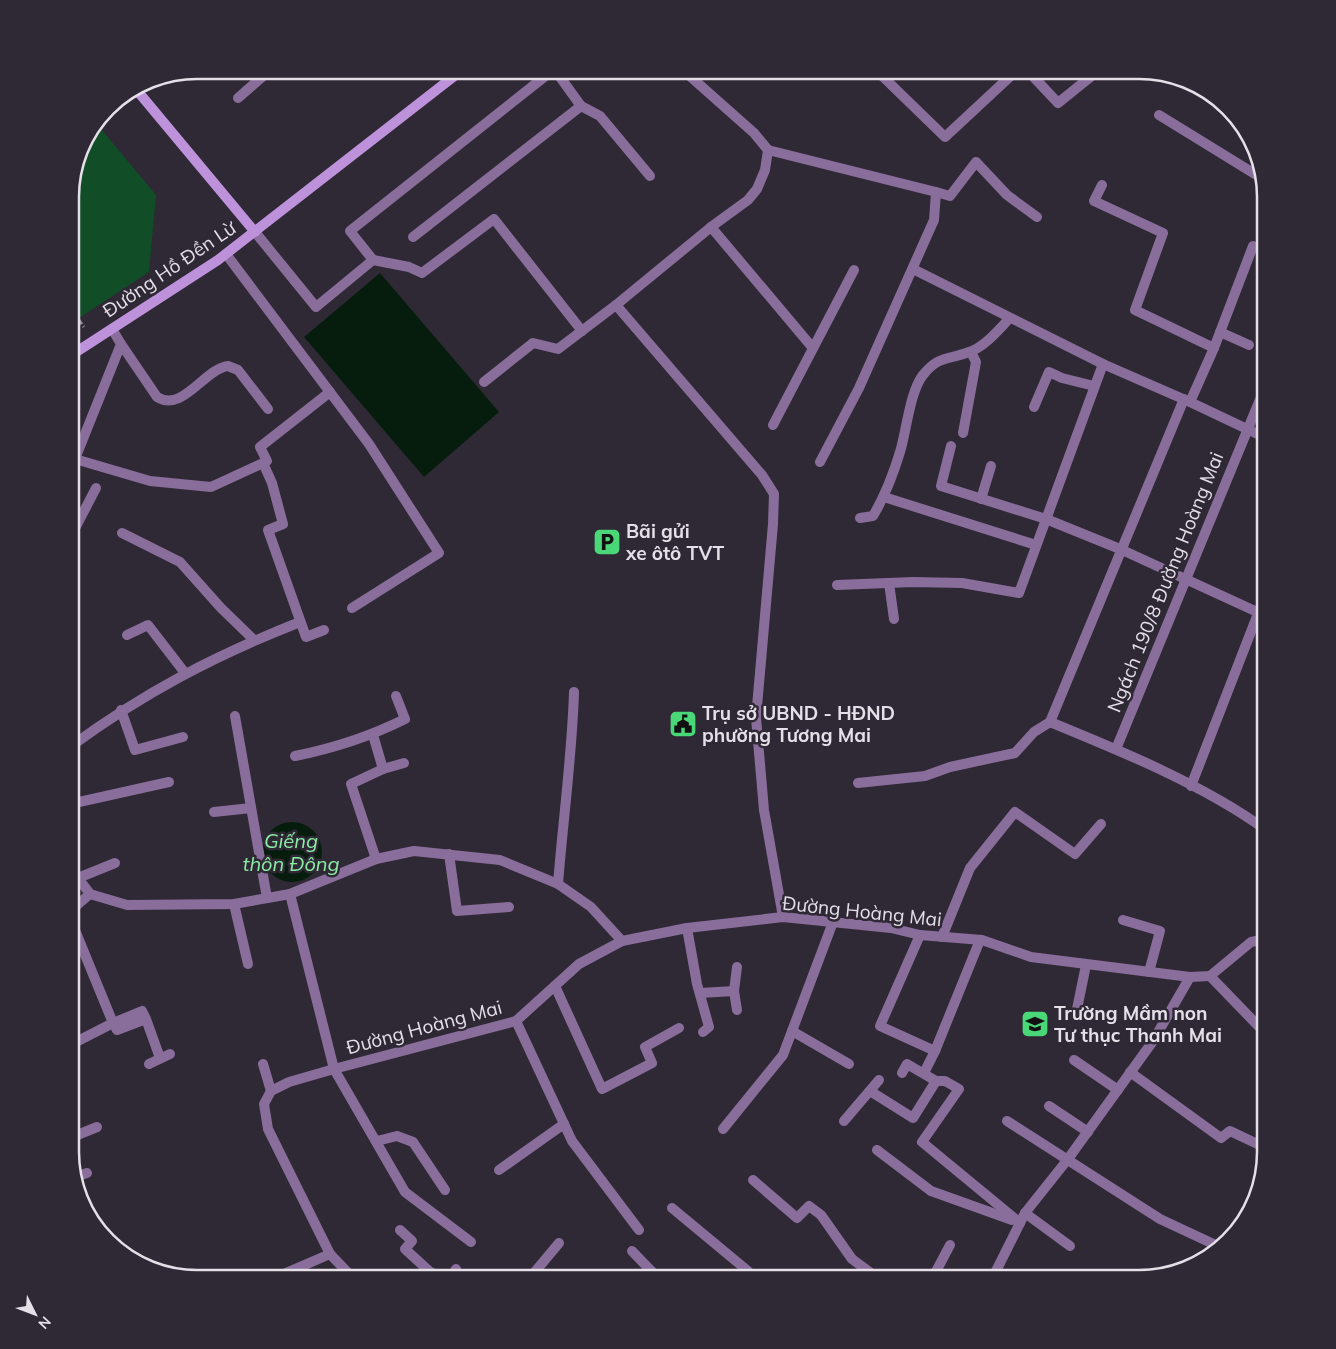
<svg xmlns="http://www.w3.org/2000/svg" width="1336" height="1349" font-family="Mulish,sans-serif">
  <rect width="100%" height="100%" fill="#2f2835"/>
  <g fill="#114d26">
    <polygon points="96,123 156,195 149,272 70,324 70,188 83,141"/>
    <polygon points="1266,395 1266,431 1253,425"/>
  </g>
  <g fill="#061d0d">
    <polygon points="380,273 499,412 424,477 304,337"/>
    <circle cx="292" cy="852" r="30"/>
  </g>
  <g fill="none" stroke-linecap="round" stroke-linejoin="round">
    <g stroke="#928b96" stroke-width="3" stroke-dasharray="5 2.5" stroke-linecap="butt">
      <path d="M70,206C75,192 85,171 79,157"/>
      <polyline points="70,308 84,327"/>
    </g>
    <g stroke="#896d9b" stroke-width="10">
      <polyline points="876,70 945,137 1017,70"/>
      <polyline points="1027,70 1058,103 1099,70"/>
      <polyline points="238,98 270,70"/>
      <polyline points="581,106 600,116 650,176"/>
      <polyline points="1159,115 1263,179"/>
      <polyline points="1102,185 1094,201 1163,233 1135,310 1214,348 1190,402"/>
      <polyline points="936,192 950,196 976,162 1007,195 1037,217"/>
      <polyline points="711,227 812,347"/>
      <polyline points="255,232 316,307 373,260 350,231 553,70"/>
      <polyline points="413,237 581,106 555,70"/>
      <polyline points="226,254 369,444 439,553 352,608"/>
      <polyline points="373,260 409,267 422,273 494,219 582,331"/>
      <polyline points="913,269 1103,364 1190,402 1266,438"/>
      <polyline points="1220,332 1249,345"/>
      <path d="M121,344L157,397C183,413 204,369 228,366L238,370L268,409"/>
      <polyline points="1214,348 1253,246"/>
      <polyline points="484,382 533,343 558,349 616,305"/>
      <polyline points="1034,407 1049,372 1062,378 1094,386"/>
      <polyline points="773,425 854,270"/>
      <polyline points="963,433 976,362 971,352"/>
      <polyline points="951,446 941,486 1046,519 1120,549 1266,616"/>
      <polyline points="70,459 75,459 121,344 112,329"/>
      <polyline points="75,459 150,481 211,487 263,463"/>
      <polyline points="884,497 1036,545"/>
      <polyline points="981,499 991,466"/>
      <path d="M860,518L873,516C885,496 893,475 900,452C906,433 910,391 923,375C939,355 949,360 969,352C985,347 999,329 1010,318"/>
      <polyline points="122,533 180,562 221,608 254,640"/>
      <polyline points="70,538 96,488"/>
      <polyline points="889,583 894,619"/>
      <polyline points="837,585 913,582 962,583 1019,593 1103,364"/>
      <polyline points="324,630 306,637 268,530 283,524 272,483 263,463 267,461 260,447 330,392"/>
      <polyline points="127,635 148,625 185,673"/>
      <polyline points="121,710 135,750 183,737"/>
      <polyline points="235,716 267,898"/>
      <polyline points="1050,722 1184,399"/>
      <path d="M1050,722C1121,751 1204,785 1266,830"/>
      <polyline points="373,735 383,769"/>
      <path d="M70,747C145,692 214,656 300,622"/>
      <polyline points="1116,749 1266,385"/>
      <path d="M295,756C335,748 369,737 405,719L396,696"/>
      <polyline points="858,783 925,776 950,767 1015,753 1034,732 1050,722"/>
      <polyline points="1191,786 1266,593"/>
      <polyline points="70,804 169,782"/>
      <polyline points="214,812 251,808"/>
      <polyline points="1261,826 1266,815"/>
      <polyline points="449,854 457,911 509,907"/>
      <polyline points="376,859 351,784 383,769 404,763"/>
      <polyline points="70,867 90,894 127,905 234,904 290,894 376,859 414,851 500,860 558,884 591,907 622,941"/>
      <polyline points="78,878 115,863"/>
      <path d="M558,884C563,820 572,756 574,692"/>
      <polyline points="290,894 334,1069 405,1192 471,1242"/>
      <polyline points="234,904 248,964"/>
      <polyline points="70,911 90,894"/>
      <polyline points="783,917 764,810 756,718 773,524 774,494 762,475 616,305 711,227 748,200 757,189 765,170 768,150 936,192 934,220 859,388 820,462"/>
      <polyline points="1123,920 1160,931 1149,972"/>
      <polyline points="687,928 697,984 709,1027 703,1032"/>
      <polyline points="920,935 880,1026 935,1051"/>
      <polyline points="942,937 970,868 1015,812 1075,854 1101,824"/>
      <polyline points="737,967 734,991 737,1010"/>
      <polyline points="1210,976 1266,1034"/>
      <polyline points="555,986 602,1089 652,1063 645,1047 679,1028"/>
      <polyline points="700,993 734,991"/>
      <polyline points="1077,1009 1086,965"/>
      <polyline points="146,1019 142,1011 113,1023 117,1030 146,1019 160,1058"/>
      <polyline points="516,1021 572,1141 639,1230"/>
      <polyline points="792,1031 849,1064"/>
      <polyline points="70,1045 113,1023 70,918"/>
      <polyline points="1074,1060 1118,1090"/>
      <polyline points="149,1064 170,1054"/>
      <polyline points="263,1064 271,1091"/>
      <polyline points="1130,1072 1221,1138 1230,1131 1266,1148"/>
      <polyline points="902,1073 907,1064 936,1081 945,1081 959,1089 922,1142 1020,1223"/>
      <polyline points="924,1073 935,1051 980,940"/>
      <polyline points="870,1091 913,1118 936,1081"/>
      <polyline points="1049,1106 1088,1132"/>
      <polyline points="844,1121 879,1080"/>
      <polyline points="1007,1121 1160,1219 1222,1248"/>
      <polyline points="723,1129 783,1055 833,922"/>
      <polyline points="70,1138 97,1127"/>
      <polyline points="377,1141 397,1136 413,1142 445,1190"/>
      <polyline points="877,1150 931,1191 1012,1220"/>
      <polyline points="499,1170 564,1124"/>
      <polyline points="75,1177 87,1173"/>
      <polyline points="753,1180 797,1218 809,1206 821,1215 852,1259 879,1279"/>
      <polyline points="672,1208 748,1271 741,1279"/>
      <polyline points="1025,1213 1070,1246"/>
      <polyline points="400,1230 412,1241 405,1249 429,1271 442,1279"/>
      <polyline points="632,1251 659,1279"/>
      <polyline points="330,1254 354,1279"/>
      <polyline points="451,1279 456,1269"/>
      <polyline points="529,1279 559,1243"/>
      <polyline points="932,1279 950,1245"/>
      <polyline points="992,1279 1025,1213 1068,1159 1153,1041 1190,977"/>
    </g>
    <g stroke="#896d9b" stroke-width="10">
      <polyline points="683,70 754,133 768,150"/>
      <polyline points="272,1279 330,1254 268,1129 264,1104 271,1091 289,1082 334,1069 516,1021 579,964 622,941 687,928 783,917 891,928 920,935 982,940 1031,957 1190,977 1210,976 1251,942 1266,939"/>
    </g>
    <g stroke="#be91db" stroke-width="10">
      <polyline points="135,88 255,232"/>
      <polyline points="70,356 218,260 462,70"/>
    </g>
  </g>
  <defs>
    <symbol id="parking-square" viewBox="-11 -11 22 22"><rect x="-9" y="-9" width="18" height="18" rx="4" fill="#49d778" stroke="#2f2835"/><path d="M-3.5-5.5H1a3.5 3.5 0 0 1 0 7H-1V5.5H-3.5ZM-1-3.4V-.6H.8a1.4 1.4 0 0 0 0-2.8Z" fill="#111"/></symbol>
    <symbol id="civic-square" viewBox="-11 -11 22 22"><rect x="-9" y="-9" width="18" height="18" rx="4" fill="#49d778" stroke="#2f2835"/><path d="M-.6-6.5H3V-4.5H.6V-3L4-1V1h2V6H-6V1h2V-1L-.6-3ZM-1.2 2.5V6h2.4V2.5Z" fill="#111"/></symbol>
    <symbol id="school-square" viewBox="-11 -11 22 22"><rect x="-9" y="-9" width="18" height="18" rx="4" fill="#49d778" stroke="#2f2835"/><path d="M0-5L7-2L0 1L-7-2ZM-4 1L0 2.5L4 1V4Q0 6-4 4Z" fill="#111"/></symbol>
  </defs>
  <g fill-rule="evenodd">
    <use href="#parking-square" x="591" y="526" width="32" height="32"/>
    <use href="#civic-square" x="667" y="708" width="32" height="32"/>
    <use href="#school-square" x="1019" y="1008" width="32" height="32"/>
  </g>
  <g text-anchor="middle" stroke-width="5" stroke-linejoin="round" paint-order="stroke">
    <g font-size="19" fill="#e5dfe8" stroke="#2f2835">
      <text transform="translate(169 269) rotate(-34)" y="7">Đường Hồ Đền Lừ</text>
      <text transform="translate(1165 582) rotate(-68)" y="7">Ngách 190/8 Đường Hoàng Mai</text>
      <text transform="translate(862 911) rotate(6)" y="7">Đường Hoàng Mai</text>
      <text transform="translate(424 1027) rotate(-15)" y="7">Đường Hoàng Mai</text>
    </g>
    <g font-size="19" font-weight="bold" fill="#e5dfe8" stroke="#2f2835" text-anchor="start">
      <text x="626" y="538">Bãi gửi<tspan x="626" dy="22">xe ôtô TVT</tspan></text>
      <text x="702" y="720">Trụ sở UBND - HĐND<tspan x="702" dy="22">phường Tương Mai</tspan></text>
      <text x="1054" y="1020">Trường Mầm non<tspan x="1054" dy="22">Tư thục Thanh Mai</tspan></text>
    </g>
    <g font-size="20" font-style="italic" fill="#8aeda3" stroke="#2f2835">
      <text x="291" y="848">Giếng<tspan x="291" dy="23">thôn Đông</tspan></text>
    </g>
  </g>
  <path d="M0 0H1336V1349H0ZM197 79H1139A118 118 0 0 1 1257 197V1152A118 118 0 0 1 1139 1270H197A118 118 0 0 1 79 1152V197A118 118 0 0 1 197 79Z" fill="#2f2835" fill-rule="evenodd"/>
  <path fill="none" stroke="#e5dfe8" stroke-width="2.5" d="M197 79H1139A118 118 0 0 1 1257 197V1152A118 118 0 0 1 1139 1270H197A118 118 0 0 1 79 1152V197A118 118 0 0 1 197 79Z"/>
  <g transform="translate(35 1314) rotate(132)" stroke="#2f2835" stroke-width="4" paint-order="stroke">
  <path d="M0-4L9 19L0 12L-9 19Z" fill="#e5dfe8"/>
  <text y="-8" font-size="14" font-weight="bold" text-anchor="middle" fill="#e5dfe8">N</text>
  </g>
</svg>
